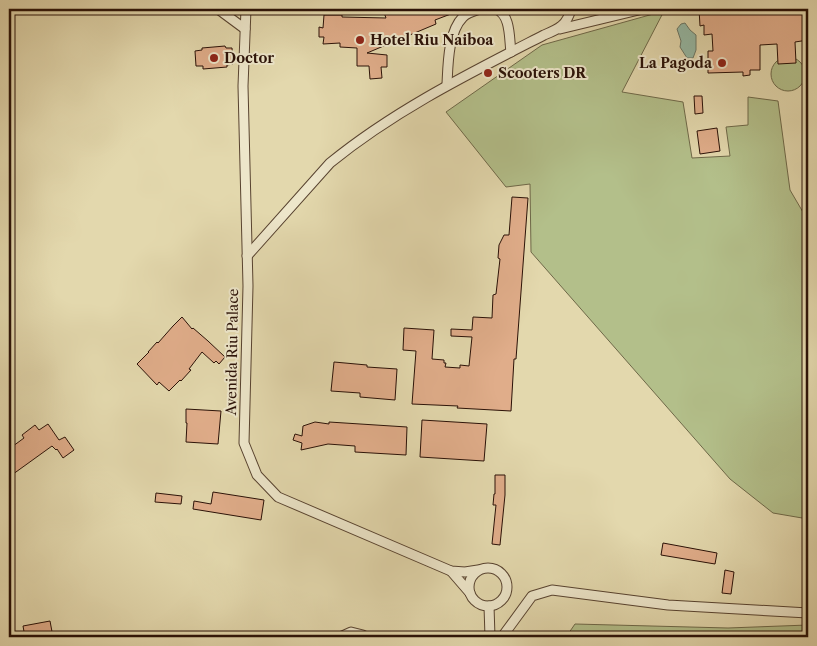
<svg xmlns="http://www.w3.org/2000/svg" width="817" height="646" font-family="'Libre Caslon Text',serif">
  <rect width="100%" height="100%" fill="#e3d8ad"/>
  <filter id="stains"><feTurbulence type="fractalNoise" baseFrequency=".004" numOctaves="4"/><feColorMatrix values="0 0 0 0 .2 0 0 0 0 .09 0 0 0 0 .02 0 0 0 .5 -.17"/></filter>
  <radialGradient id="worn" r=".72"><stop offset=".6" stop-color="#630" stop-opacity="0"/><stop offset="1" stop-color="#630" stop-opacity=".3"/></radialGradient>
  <g fill="#b3bf8a" stroke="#6e6848">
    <polygon points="664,11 622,92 683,102 692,158 730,156 726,127 748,125 748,97 778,101 790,190 807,219 808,519 773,513 730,479 531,252 530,184 506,187 446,112 542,45"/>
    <circle cx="788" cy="74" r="17"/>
    <polygon points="575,624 728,628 808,625 808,637 566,637"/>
  </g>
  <polygon fill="#96baa6" stroke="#6b7666" points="685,23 690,30 696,35 696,50 693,58 687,58 680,47 681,41 677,29 681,24"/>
  <g fill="#e0ad8a" stroke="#2a1107">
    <polygon points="387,9 464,9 435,20 436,24 367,53 387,55 387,67 381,67 382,78 370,79 369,66 357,66 357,48 340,47 340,43 323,44 324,37 319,37 319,27 323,28 324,15 342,15 342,17 386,18 383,10"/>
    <polygon points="699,9 808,9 808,40 795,42 796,63 778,64 777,44 760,45 760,70 750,70 750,75 743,76 743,72 708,73 708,51 713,51 712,34 704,35 704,25 700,26"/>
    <polygon points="225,46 226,48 232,48 233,64 227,65 227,67 203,69 203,66 196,66 195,51 202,50 202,48"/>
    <polygon points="694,96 702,96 703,113 695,114"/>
    <polygon points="717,128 720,151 700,154 697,131"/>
    <polygon points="512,197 528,198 516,359 514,359 511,411 457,408 458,406 412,404 416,351 403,350 404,328 434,330 432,359 444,360 444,363 446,363 445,367 460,368 460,365 469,366 472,337 451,336 451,329 472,330 473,317 492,318 493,295 496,294 500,259 498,258 499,245 504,235 509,235"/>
    <polygon points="182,317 192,329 193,328 208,341 225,357 219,364 216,361 214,363 202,352 189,369 191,370 181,381 180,380 169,391 159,382 157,385 137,364 149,352 148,352 157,342 158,343 173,326"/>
    <polygon points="334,362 367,365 367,367 397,369 395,400 360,397 360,393 331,391"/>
    <polygon points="186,409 221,411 218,444 186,442 187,423 186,423"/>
    <polygon points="422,420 487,424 484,461 420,457"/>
    <polygon points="315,422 329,424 329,422 407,427 406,455 355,452 355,446 328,444 301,450 302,443 293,440 295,434 302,436 303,426"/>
    <polygon points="48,424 59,440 65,437 74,450 63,458 57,449 56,450 52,446 9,477 9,449 24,438 22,435 35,425 39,430"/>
    <polygon points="495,475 505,475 505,495 500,545 492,544 496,505 493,505 494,494 495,494"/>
    <polygon points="213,492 264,500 261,520 193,509 194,501 211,504"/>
    <polygon points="156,493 182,496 181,504 155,502"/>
    <polygon points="663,543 717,553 715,564 661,555"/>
    <polygon points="725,570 734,572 731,594 722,593"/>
    <polygon points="50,621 53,637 25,637 23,626"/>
  </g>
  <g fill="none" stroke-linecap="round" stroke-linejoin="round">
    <defs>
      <g id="minor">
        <polyline points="218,9 245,29"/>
        <polyline points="246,9 243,86 248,286 244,443 257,475 278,497 451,571 465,572 478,570"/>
        <path d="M496,9C511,15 509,38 511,52"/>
        <polyline points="560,29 643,9"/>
        <path d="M447,84C448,65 448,32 463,17C467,13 474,11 480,9"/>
        <path d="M247,256L330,163C395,110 470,73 544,35C559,29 567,25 571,9"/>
        <circle cx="488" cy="587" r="19"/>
        <polyline points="451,571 470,593"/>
        <polyline points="489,606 490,637"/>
        <polyline points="340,637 351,632 363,635 364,637"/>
        <polyline points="502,637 532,596 552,590 668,605 808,613"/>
      </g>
    </defs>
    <use href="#minor" stroke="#584330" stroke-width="11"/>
    <use href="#minor" stroke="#ede6ca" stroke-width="9"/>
  </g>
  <g fill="#8f2418" stroke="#ede6ca" stroke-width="2">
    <circle cx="360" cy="40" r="5"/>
    <circle cx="214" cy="58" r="5"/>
    <circle cx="722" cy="63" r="5"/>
    <circle cx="488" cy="73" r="5"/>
  </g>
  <g text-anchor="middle" stroke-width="4" stroke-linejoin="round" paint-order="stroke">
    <g font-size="14" font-weight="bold" fill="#2a1107" stroke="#ede6ca" text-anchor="start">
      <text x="370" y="45">Hotel Riu Naiboa</text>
      <text x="224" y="63">Doctor</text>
      <text x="712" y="68" text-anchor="end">La Pagoda</text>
      <text x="498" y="78">Scooters DR</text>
    </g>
    <g font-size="14" fill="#2a1107" stroke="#ede6ca">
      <text transform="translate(232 352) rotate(-89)" y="5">Avenida Riu Palace</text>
    </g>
  </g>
  <rect width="817" height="646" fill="none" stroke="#e3d8ad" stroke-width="30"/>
  <rect x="10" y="10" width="797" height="626" fill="none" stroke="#2a1107" stroke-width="2.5"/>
  <rect x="15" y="15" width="787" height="616" fill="none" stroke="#2a1107"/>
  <rect width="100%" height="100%" filter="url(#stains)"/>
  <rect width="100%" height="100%" fill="url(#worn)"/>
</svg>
